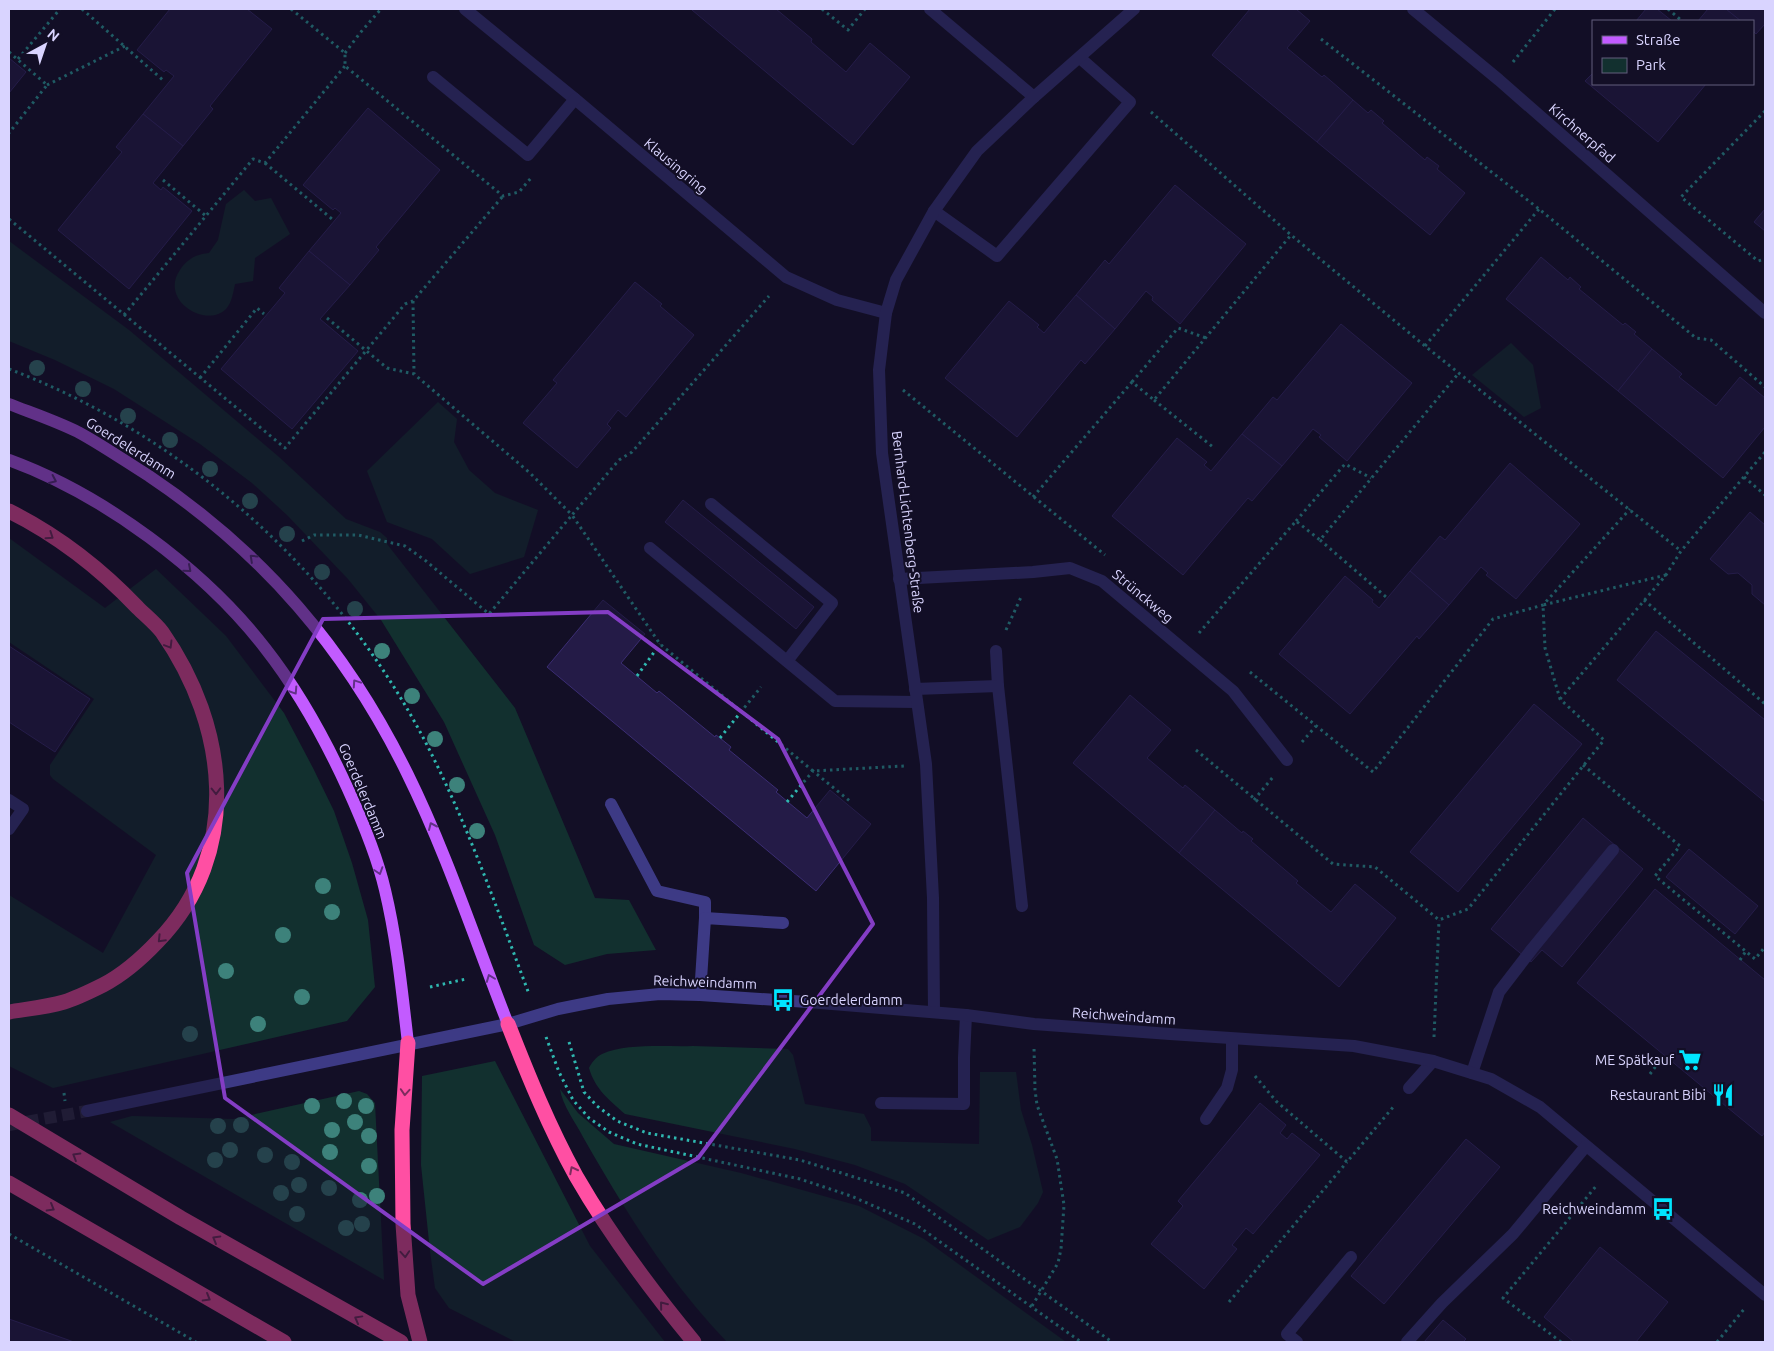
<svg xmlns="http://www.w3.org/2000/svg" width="1774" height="1351" font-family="Ubuntu,sans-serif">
  <rect width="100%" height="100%" fill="#130f26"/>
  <g fill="#12302f">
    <path d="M244,190L255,201L271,198L290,234L255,258L253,281L235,284C233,293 232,302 226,309C206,329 159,300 180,270C187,259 197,254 209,253L218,240L226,204Z"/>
    <polygon points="9,241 129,330 279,457 346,519 380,532 387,538 387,544 515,708 595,898 629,900 656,950 607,954 565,965 534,945 495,835 444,722 381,620 348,579 287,515 252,483 200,444 114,389 55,360 9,341"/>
    <polygon points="1511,343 1533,365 1541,408 1524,417 1472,375"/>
    <polygon points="438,402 457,419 454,442 469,470 495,493 538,510 524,557 470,574 432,539 387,522 367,471"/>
    <polygon points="9,538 105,608 156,569 226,636 284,713 313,768 334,811 352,863 368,920 375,987 347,1021 53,1088 9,1066 9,895 103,953 156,855 53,779 50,775 50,765 94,699 9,642"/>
    <path d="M693,1046L788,1049L793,1055L805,1104L864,1114L871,1128V1141L979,1144L980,1072H1016L1021,1110L1032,1145L1043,1192L1038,1203L1020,1227L988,1240L905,1184L855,1165L795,1149L625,1114C609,1100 595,1089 589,1068C592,1062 596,1057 602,1054C627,1043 665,1047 693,1046Z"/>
    <polygon points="495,1061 590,1246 665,1342 516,1342 449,1308 435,1288 430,1251 421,1165 422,1076"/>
    <path d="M560,1089L578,1113L614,1144L741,1173L859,1206L924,1239L1066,1342H727C669,1282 624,1209 583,1137C576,1123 562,1105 560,1089Z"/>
    <polygon points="359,1091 367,1094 375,1103 384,1280 110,1122 132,1116 233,1119"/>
  </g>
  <g fill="#241b47" stroke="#3b2d73">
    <polygon points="170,9 247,9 272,29 210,106 213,109 183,146 143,114 174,76 166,70 164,72 137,50"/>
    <polygon points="693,9 776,9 812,39 811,42 846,72 870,43 910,77 853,145 692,10"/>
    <polygon points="1250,9 1296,9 1310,21 1287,48 1322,77 1324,75 1353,100 1317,142 1212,55"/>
    <polygon points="1646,9 1657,9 1672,21 1636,21"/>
    <polygon points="1708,9 1726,9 1741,21 1698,21"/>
    <polygon points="1726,9 1765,9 1765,24 1756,34 1753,31 1753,21 1741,21"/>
    <polygon points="9,58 26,72 9,93"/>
    <polygon points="1593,73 1593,84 1706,84 1658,142 1585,81"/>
    <polygon points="1353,100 1368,113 1371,110 1384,121 1382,123 1425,160 1427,157 1439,166 1437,169 1465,193 1430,235 1317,142"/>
    <polygon points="368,108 440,170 376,247 379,250 350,285 309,251 341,213 335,208 333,210 303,185"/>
    <polygon points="143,114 183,146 153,183 161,190 163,187 192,211 129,289 58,230 122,152 116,147"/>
    <polygon points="1175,185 1246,244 1180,324 1152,300 1153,297 1146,291 1115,329 1076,295 1105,260 1109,264"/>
    <polygon points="1765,209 1765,231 1754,222"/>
    <polygon points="309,251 350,285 320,319 358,351 292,429 221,369 285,293 279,288"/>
    <polygon points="1541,257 1568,280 1570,277 1581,287 1579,289 1623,325 1625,323 1636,332 1634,334 1652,349 1618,391 1506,299"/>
    <polygon points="635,282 662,304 660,306 694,335 626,417 618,410 607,424 611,428 577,468 523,423 557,383 553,380"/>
    <polygon points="1076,295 1115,329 1085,364 1081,360 1017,437 945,378 1009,301 1039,325 1037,327 1044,333"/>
    <polygon points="1341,324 1412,383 1347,461 1319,437 1321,435 1313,429 1282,466 1242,434 1273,397 1277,400"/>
    <polygon points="1652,349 1682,374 1679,377 1716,406 1740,377 1765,398 1765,427 1723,478 1618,391"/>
    <polygon points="1242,434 1282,466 1252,501 1248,498 1183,575 1112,516 1177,438 1207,462 1204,465 1211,471"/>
    <polygon points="1510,463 1580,524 1516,599 1486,575 1488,573 1481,567 1449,605 1410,571 1440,536 1445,540"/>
    <polygon points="683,500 814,607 796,629 665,522"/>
    <polygon points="1750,512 1765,525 1765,605 1752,594 1752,585 1738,573 1728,574 1710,559"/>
    <polygon points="1410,571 1449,605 1419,639 1417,636 1350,714 1279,654 1345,576 1373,600 1372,602 1379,608"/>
    <polygon points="603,600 645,634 621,663 657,693 659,691 715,737 716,735 720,738 731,747 729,750 778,790 776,792 807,818 830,790 871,824 816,891 547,667"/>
    <polygon points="1656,631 1765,720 1765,802 1617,680"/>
    <polygon points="9,646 90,699 55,752 9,722"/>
    <polygon points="1130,695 1171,730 1147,758 1183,788 1185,785 1215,810 1179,853 1073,763"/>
    <polygon points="1534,704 1582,744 1458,892 1410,852"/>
    <polygon points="1215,810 1242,833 1243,831 1253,839 1251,841 1298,881 1296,883 1331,912 1355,884 1396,918 1339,987 1179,853"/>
    <polygon points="1583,818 1643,869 1562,967 1542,950 1531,962 1491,929"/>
    <polygon points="1689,849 1758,906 1735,934 1666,877"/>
    <polygon points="1655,889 1765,980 1765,1132 1762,1136 1577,983"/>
    <polygon points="1260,1103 1286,1125 1280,1133 1287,1139 1292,1133 1320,1155 1253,1234 1246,1228 1232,1245 1237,1249 1204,1289 1151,1244 1183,1206 1178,1201"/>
    <polygon points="1466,1139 1500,1167 1384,1304 1351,1276"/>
    <polygon points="1600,1247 1668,1302 1636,1342 1574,1342 1544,1317"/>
    <polygon points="9,1319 74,1342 9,1342"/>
    <polygon points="1443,1320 1466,1339 1463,1342 1424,1342"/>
  </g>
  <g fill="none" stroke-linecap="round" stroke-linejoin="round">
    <polyline stroke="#312d47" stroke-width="12" stroke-dasharray="12 6" stroke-linecap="butt" points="9,1125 87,1111"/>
    <g stroke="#2fb8b0" stroke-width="3" stroke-dasharray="2.5 4" stroke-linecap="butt">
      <polyline points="82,9 164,81"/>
      <polyline points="291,9 345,53 345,66 503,196 519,192 531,178"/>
      <polyline points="822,9 848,30 865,9"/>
      <polyline points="1668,9 1682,21"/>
      <polyline points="1321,39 1539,209 1696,338 1711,340 1765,387"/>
      <polyline points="9,52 47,85 9,133"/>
      <polyline points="345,53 360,33 381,9"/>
      <polyline points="18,59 60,9"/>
      <polyline points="1513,62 1555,9"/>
      <polyline points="47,85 125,46"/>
      <polyline points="1765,111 1681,197 1758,261 1765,259"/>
      <polyline points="1151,112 1291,235 1425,346 1681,551"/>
      <polyline points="265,163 332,219"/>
      <polyline points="163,180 206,216"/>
      <polyline points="9,219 285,448 405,304 413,301 503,196"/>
      <polyline points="413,301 414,374"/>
      <polyline points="124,315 253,159 265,163 345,66"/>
      <polyline points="327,318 387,368 414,374 530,473 572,515 619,460 632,452 769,296"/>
      <polyline points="1425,346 1539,209"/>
      <path d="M9,369C188,437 341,576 428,747C468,826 498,911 529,994"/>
      <polyline points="200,378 257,308 264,314"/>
      <polyline points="1132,382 1178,328 1206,338"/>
      <polyline points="903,390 1105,555"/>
      <polyline points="1154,400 1213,447"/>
      <polyline points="1744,477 1765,495"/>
      <polyline points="1033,497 1132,382 1154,400 1291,235"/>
      <polyline points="1296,521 1345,464 1371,478"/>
      <polyline points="1320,540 1386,597"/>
      <polyline points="302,541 314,535 358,535 405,546 426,561 489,614 572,515 660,644 813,771 904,766"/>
      <polyline points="1644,600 1765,704"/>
      <polyline points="1006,630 1022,595"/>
      <polyline points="1199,633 1296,521 1320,540 1458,374"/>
      <polyline points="1250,672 1373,772 1493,619 1543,605 1630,509"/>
      <polyline points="637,676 660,644"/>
      <polyline points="1560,699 1666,575 1681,551 1765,452"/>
      <polyline points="720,738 761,687"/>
      <polyline points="1302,742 1316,726"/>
      <polyline points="1196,750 1333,864 1375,867 1439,920 1468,909 1604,740 1560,699 1545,648 1543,605 1666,575"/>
      <polyline points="1583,765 1680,846 1655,876 1755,959 1765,947"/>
      <polyline points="1254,800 1273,777"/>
      <polyline points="787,802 813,771 851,802"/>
      <polyline points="1740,960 1746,951"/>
      <polyline points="430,987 466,979"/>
      <polyline points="546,1037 559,1072 573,1100 589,1118 609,1132 637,1144 800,1179 851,1196 915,1224 1081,1342"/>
      <polyline points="1434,1037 1439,920"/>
      <polyline points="569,1042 584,1092 597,1106 617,1121 647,1133 800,1160 905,1193 1112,1342"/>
      <polyline points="1650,1074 1664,1055"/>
      <polyline points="1255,1076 1276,1101 1347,1162 1394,1106"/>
      <polyline points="64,1093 65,1101"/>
      <polyline points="9,1234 196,1342"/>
      <polyline points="1229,1302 1347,1162"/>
      <polyline points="1032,1306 1058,1263 1061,1249 1064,1205 1057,1159 1037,1105 1035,1090 1034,1047"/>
      <polyline points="1561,1342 1503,1298 1597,1185"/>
      <polyline points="1717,1342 1745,1308"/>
    </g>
    <g stroke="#3d3a85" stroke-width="12">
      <polyline points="465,9 575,99 786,277 837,300 886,313"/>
      <polyline points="930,9 1034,97"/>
      <polyline points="1413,9 1499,80 1765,313"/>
      <polyline points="433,77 528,155 575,99"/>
      <polyline points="934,211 997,256 1130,102 1080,58"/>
      <polyline points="711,504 832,603 787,661"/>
      <polyline points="650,548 835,701 917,702"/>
      <polyline points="899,579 1033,572 1070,568 1102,581 1233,691 1287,760"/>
      <polyline points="996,651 998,686"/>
      <polyline points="915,689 998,686 1022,906"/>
      <polyline points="9,800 23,809 9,829"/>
      <polyline points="611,804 657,891 705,902 705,918"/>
      <polyline points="700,995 705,918 783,923"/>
      <polyline points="934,1012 933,898 926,764 882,453 879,370 886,313 896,280 934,211 977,151 1034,97 1134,9"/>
      <polyline points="1472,1073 1499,992 1532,949 1613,850"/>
      <polyline points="1409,1088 1433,1061"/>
      <polyline points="881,1103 964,1104 964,1058 966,1015"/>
      <polyline points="87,1111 508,1024 558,1009 608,999 660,994 700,995 808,1002 966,1015 1034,1024 1170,1034 1354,1046 1433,1061 1491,1079 1540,1107 1765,1295"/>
      <polyline points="1206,1119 1227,1088 1232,1070 1232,1039"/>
      <polyline points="1297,1342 1287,1334 1351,1257"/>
      <polyline points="1407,1342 1442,1303 1513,1234 1586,1146"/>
    </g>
    <g stroke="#c25bff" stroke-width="12">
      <path d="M9,404C32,413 56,421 78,432C102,445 125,461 149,476C264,553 346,649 407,773C447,854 475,940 508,1024"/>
      <path d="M9,460C102,494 204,569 265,648C298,690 325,739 347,787C362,820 377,855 385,890C397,940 402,992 408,1043"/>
    </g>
    <g stroke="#ff4fa3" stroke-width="15">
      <path d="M9,511C57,535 101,569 138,608C146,616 155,623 162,632C228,726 243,853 158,941C142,958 124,974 103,985C91,991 77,998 64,1002C47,1007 27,1009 9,1012"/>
      <path d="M508,1024C528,1075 549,1127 576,1176C610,1235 651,1290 694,1342"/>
      <polyline points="408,1043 402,1130 403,1224 408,1295 420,1342"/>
      <polyline points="9,1183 284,1342"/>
    </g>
    <polyline stroke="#ff4fa3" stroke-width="15" points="9,1115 181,1218 401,1342"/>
  </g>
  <g fill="#3d827b">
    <circle cx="37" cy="368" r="8"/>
    <circle cx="83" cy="389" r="8"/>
    <circle cx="128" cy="416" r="8"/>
    <circle cx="170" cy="440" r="8"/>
    <circle cx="210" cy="469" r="8"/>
    <circle cx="250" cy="501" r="8"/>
    <circle cx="287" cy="534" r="8"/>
    <circle cx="322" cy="572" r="8"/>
    <circle cx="355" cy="609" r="8"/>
    <circle cx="382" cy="651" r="8"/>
    <circle cx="412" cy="696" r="8"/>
    <circle cx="435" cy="739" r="8"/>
    <circle cx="457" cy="785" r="8"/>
    <circle cx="477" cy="831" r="8"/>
    <circle cx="323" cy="886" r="8"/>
    <circle cx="332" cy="912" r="8"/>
    <circle cx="283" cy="935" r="8"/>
    <circle cx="226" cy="971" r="8"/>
    <circle cx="302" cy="997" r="8"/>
    <circle cx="258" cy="1024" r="8"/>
    <circle cx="190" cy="1034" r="8"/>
    <circle cx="344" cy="1101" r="8"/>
    <circle cx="312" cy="1106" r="8"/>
    <circle cx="366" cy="1106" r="8"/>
    <circle cx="355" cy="1122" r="8"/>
    <circle cx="241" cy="1125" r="8"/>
    <circle cx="218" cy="1126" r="8"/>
    <circle cx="332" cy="1130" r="8"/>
    <circle cx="369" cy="1136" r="8"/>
    <circle cx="230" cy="1150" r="8"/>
    <circle cx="330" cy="1152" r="8"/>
    <circle cx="265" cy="1155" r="8"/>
    <circle cx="215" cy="1160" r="8"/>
    <circle cx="292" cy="1162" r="8"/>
    <circle cx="369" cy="1166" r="8"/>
    <circle cx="299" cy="1185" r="8"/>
    <circle cx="329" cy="1188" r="8"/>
    <circle cx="281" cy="1193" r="8"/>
    <circle cx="377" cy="1196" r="8"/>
    <circle cx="360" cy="1200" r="8"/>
    <circle cx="297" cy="1214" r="8"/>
    <circle cx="362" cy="1224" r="8"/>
    <circle cx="346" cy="1228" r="8"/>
  </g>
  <defs><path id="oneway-chevron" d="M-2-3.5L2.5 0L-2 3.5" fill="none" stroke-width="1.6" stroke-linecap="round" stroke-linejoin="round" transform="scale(1.25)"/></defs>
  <g stroke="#623188">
    <use href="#oneway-chevron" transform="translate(53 480) rotate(25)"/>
    <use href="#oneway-chevron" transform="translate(253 558) rotate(-137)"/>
    <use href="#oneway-chevron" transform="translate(188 569) rotate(41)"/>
    <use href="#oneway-chevron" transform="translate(356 683) rotate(-124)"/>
    <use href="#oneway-chevron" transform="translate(294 691) rotate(57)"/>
    <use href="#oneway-chevron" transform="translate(432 826) rotate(-114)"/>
    <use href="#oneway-chevron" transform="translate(379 871) rotate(72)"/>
    <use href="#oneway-chevron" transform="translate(490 978) rotate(-111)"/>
  </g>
  <g stroke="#7d2c5e">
    <use href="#oneway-chevron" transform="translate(50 536) rotate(34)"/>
    <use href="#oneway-chevron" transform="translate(169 645) rotate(59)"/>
    <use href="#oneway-chevron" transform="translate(216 791) rotate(89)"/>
    <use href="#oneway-chevron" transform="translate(161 939) rotate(134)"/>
    <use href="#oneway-chevron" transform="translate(405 1092) rotate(94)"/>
    <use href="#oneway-chevron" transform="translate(76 1156) rotate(-149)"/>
    <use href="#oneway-chevron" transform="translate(573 1170) rotate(-117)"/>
    <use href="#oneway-chevron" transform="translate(51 1208) rotate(30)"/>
    <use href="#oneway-chevron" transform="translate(216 1239) rotate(-150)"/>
    <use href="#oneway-chevron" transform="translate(405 1254) rotate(86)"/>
    <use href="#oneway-chevron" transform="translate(207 1298) rotate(30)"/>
    <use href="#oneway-chevron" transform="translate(663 1305) rotate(-129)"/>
    <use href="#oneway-chevron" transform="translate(358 1319) rotate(-151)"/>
  </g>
  <path d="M0 0H1774V1351H0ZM608,612L778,739L873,924L698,1158L483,1284L225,1098L187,873L323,619Z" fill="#130f26" fill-opacity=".55" fill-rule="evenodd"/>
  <path fill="none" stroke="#843dc5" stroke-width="4" stroke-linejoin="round" d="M608,612L778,739L873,924L698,1158L483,1284L225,1098L187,873L323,619Z"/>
  <defs>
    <symbol id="bus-bare" viewBox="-9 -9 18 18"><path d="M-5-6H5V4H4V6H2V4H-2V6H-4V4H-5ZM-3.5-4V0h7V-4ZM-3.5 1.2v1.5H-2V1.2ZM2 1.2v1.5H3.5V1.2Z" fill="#00e5ff" stroke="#130f26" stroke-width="2.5" paint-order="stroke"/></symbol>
    <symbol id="supermarket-bare" viewBox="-9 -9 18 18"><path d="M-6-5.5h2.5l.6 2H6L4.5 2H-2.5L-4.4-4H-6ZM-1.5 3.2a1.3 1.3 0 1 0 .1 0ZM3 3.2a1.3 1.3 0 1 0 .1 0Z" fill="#00e5ff" stroke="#130f26" stroke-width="2.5" paint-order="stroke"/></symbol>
    <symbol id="restaurant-bare" viewBox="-9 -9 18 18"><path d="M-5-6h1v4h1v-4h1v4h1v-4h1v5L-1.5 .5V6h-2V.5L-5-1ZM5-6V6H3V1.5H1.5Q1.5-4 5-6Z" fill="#00e5ff" stroke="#130f26" stroke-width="2.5" paint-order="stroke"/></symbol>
  </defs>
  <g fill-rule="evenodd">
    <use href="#bus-bare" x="767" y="984" width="32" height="32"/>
    <use href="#supermarket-bare" x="1674" y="1044" width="32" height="32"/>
    <use href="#restaurant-bare" x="1707" y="1079" width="32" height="32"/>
    <use href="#bus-bare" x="1647" y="1193" width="32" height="32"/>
  </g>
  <g text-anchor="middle" stroke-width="4" stroke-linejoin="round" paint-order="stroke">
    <g font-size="14" fill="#d9d4ff" stroke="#130f26">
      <text transform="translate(1582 133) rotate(41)" y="5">Kirchnerpfad</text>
      <text transform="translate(676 166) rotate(40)" y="5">Klausingring</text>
      <text transform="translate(131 448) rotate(32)" y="5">Goerdelerdamm</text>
      <text transform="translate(908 522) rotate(83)" y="5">Bernhard-Lichtenberg-Straße</text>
      <text transform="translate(1143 596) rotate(40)" y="5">Strünckweg</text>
      <text transform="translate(363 791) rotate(67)" y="5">Goerdelerdamm</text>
      <text transform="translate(705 982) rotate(2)" y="5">Reichweindamm</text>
      <text transform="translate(1124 1016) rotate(4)" y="5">Reichweindamm</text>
    </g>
    <g font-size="14" fill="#d9d4ff" stroke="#130f26" text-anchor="end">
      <text x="800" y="1005" text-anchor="start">Goerdelerdamm</text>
      <text x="1674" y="1065">ME Spätkauf</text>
      <text x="1706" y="1100">Restaurant Bibi</text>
      <text x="1646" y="1214">Reichweindamm</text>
    </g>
  </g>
  <rect width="1774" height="1351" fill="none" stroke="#d9d4ff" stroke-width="20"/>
  <rect x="1592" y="20" width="162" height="65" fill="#130f26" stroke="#625e7d"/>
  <rect x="1602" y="36" width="25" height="8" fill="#c25bff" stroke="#625e7d"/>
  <text x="1636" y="45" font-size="15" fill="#d9d4ff">Straße</text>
  <rect x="1602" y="58" width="25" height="15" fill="#12302f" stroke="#625e7d"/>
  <text x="1636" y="70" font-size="15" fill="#d9d4ff">Park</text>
  <g transform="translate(45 45) rotate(40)" stroke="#130f26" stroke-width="4" paint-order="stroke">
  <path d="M0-4L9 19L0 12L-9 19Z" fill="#d9d4ff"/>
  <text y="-8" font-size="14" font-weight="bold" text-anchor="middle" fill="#d9d4ff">N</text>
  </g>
</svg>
